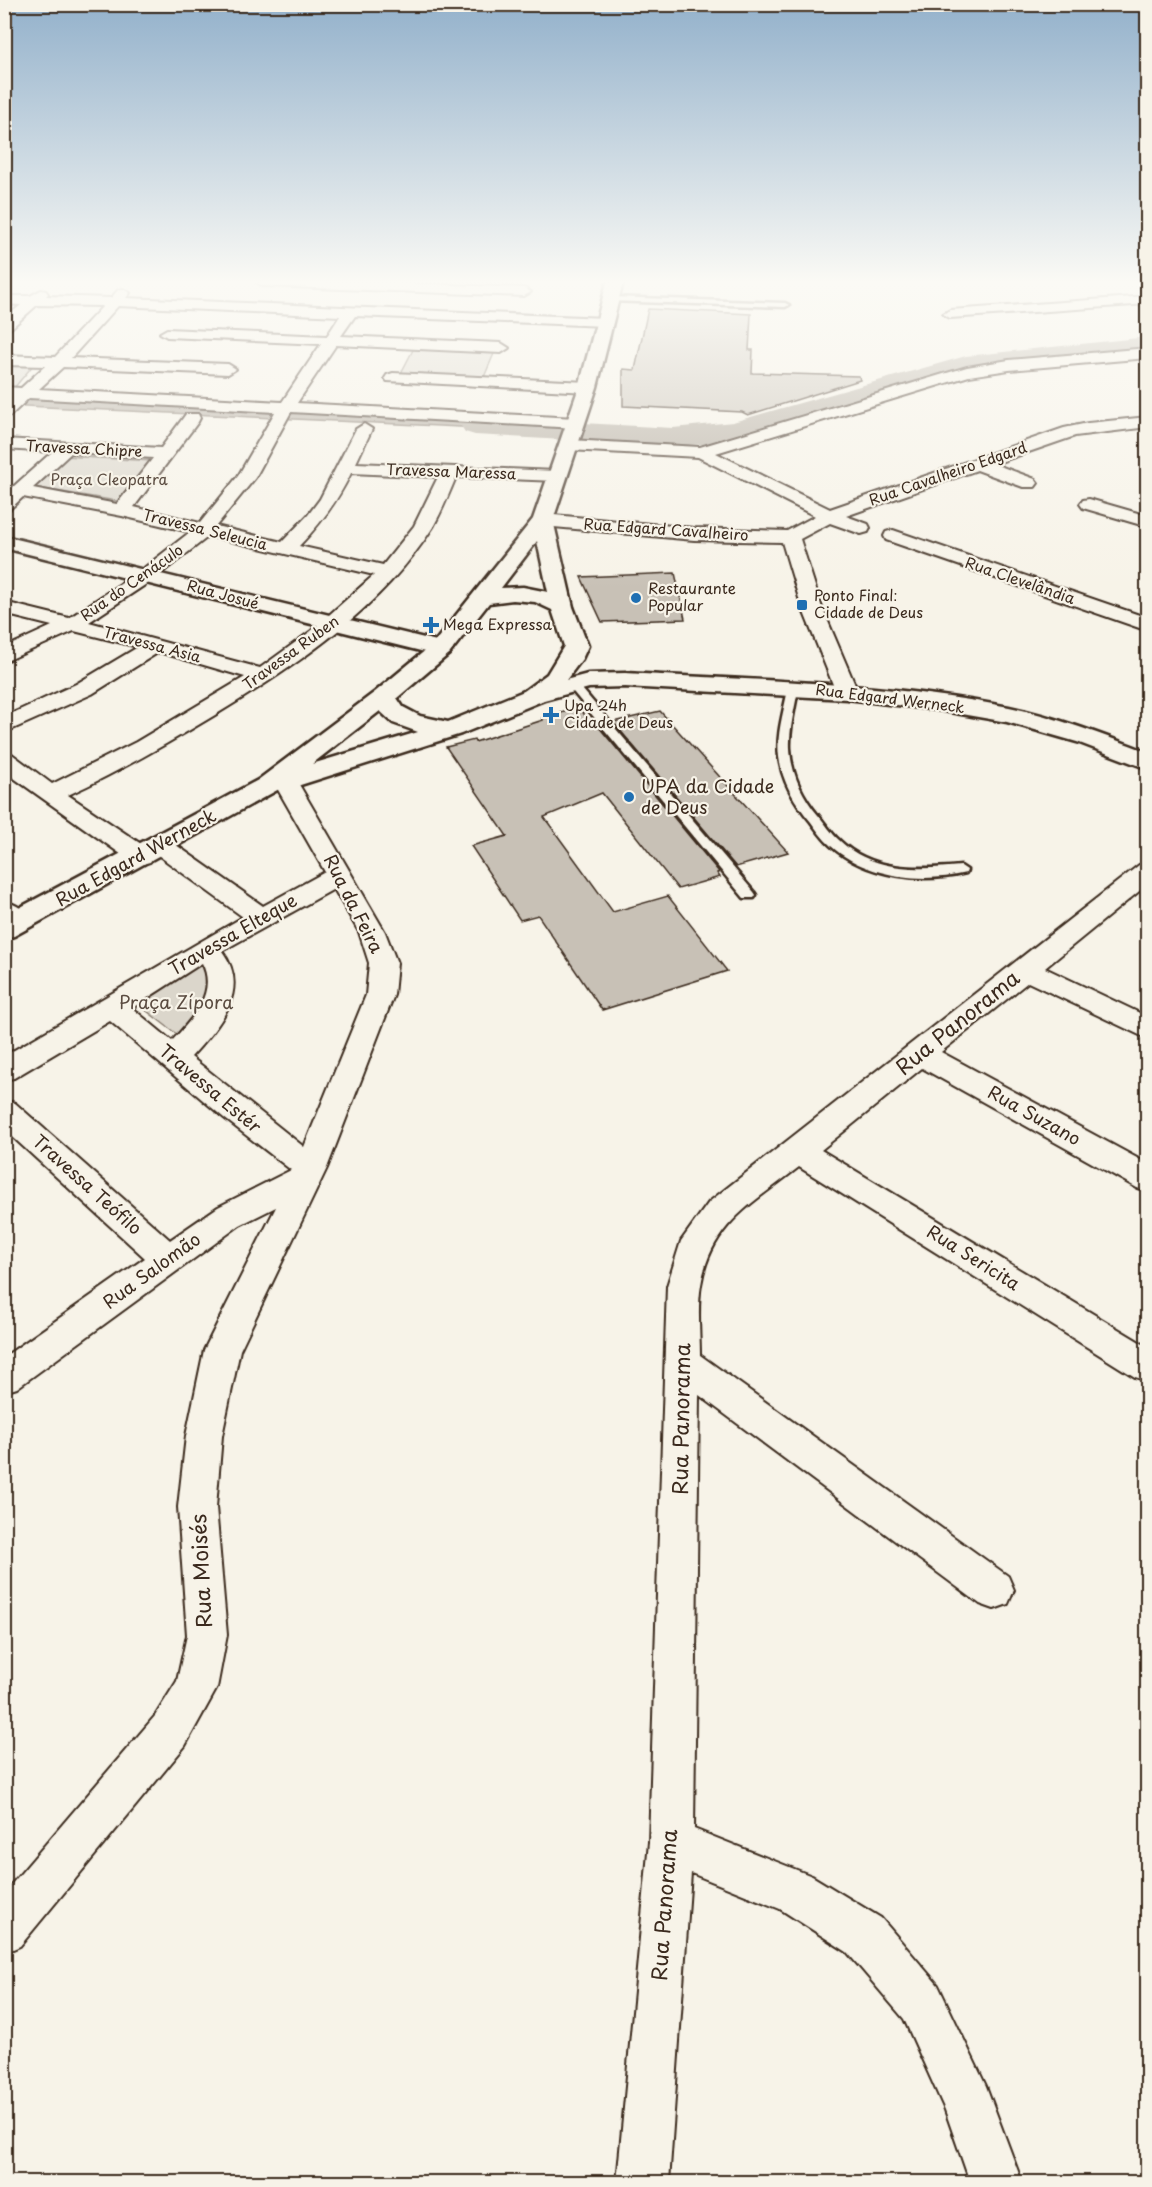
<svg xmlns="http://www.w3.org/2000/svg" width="1152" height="2187" font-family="'Playpen Sans',sans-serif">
  <rect width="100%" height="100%" fill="#f7f3e8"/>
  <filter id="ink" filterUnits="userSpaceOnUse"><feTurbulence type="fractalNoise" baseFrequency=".0167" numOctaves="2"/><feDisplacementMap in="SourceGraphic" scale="12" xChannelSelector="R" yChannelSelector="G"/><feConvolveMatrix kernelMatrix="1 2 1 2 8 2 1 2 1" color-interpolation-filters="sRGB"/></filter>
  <g filter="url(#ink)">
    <g fill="#dbd6cb" stroke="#8b8074" stroke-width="1.5">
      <polygon points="447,282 522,282 519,291 444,287"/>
      <polygon points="415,346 496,349 481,384 398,379"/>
      <polygon points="5,362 35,363 14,388 5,388"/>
      <polygon points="63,456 153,461 117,501 32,487"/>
      <polygon points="203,961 211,991 183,1039 134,1001"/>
    </g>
    <polygon fill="#b4aca0" stroke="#84786c" stroke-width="1.5" points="5,398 28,398 548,423 545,431 5,405"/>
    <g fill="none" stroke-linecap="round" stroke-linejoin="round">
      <polygon fill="#b4aca0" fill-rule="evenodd" points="1148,337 1148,353 968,372 746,436 703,444 673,446 475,435 465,432 461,426 465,420 475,417 673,428 733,422 966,356"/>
    </g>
    <g fill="#c8c1b6" stroke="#3b2a1e" stroke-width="1.5">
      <polygon points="648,309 751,314 749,350 753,350 752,373 859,376 860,380 748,415 742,412 623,406 623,369 635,370"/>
      <polygon points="675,573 685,619 602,622 581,577"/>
      <polygon points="579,708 595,727 598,726 719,872 717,873 720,877 678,889 602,793 544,817 613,912 668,896 727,971 602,1010 538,915 520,920 471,846 507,836 446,747 474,740 475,742 543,720 542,718"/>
      <polygon points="660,711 788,852 736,867 613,722"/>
    </g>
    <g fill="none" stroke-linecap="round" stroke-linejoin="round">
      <defs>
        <g id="service">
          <polygon points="611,297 785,303 789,305 785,307 608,301"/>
          <polygon points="573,682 577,683 754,892 756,895 754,898 744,898 569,687 569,683"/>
          <path d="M793,686L798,689C795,708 789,729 790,748C791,773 802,796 818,815C825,823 831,833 839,840C872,872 918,870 961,866L967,870L966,873C922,884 865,877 831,846C823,839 817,830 811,822C795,803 782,782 779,757C776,734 784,711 788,689Z"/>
        </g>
        <g id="minor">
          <polygon points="256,282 375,282 524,288 531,292 524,296 263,286"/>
          <path d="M123,289L130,293L126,298L606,318L613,322L606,326L355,316L341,336L501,343L509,348L501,353L336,345L297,403L576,418L584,423L576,428L291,412L255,478L216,526L282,542L308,515L320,499L356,429L364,424L372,429L356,463L557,471L563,472L566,476L563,480L557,481L456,477C449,494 442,511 433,527C381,609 296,666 215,715C167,744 118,772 68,795L150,850L154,856L150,862L141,864L132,862L4,771V752L12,754L52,784L136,742L245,677L159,652L92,694L4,733V717L76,684L138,647L74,631L4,662V648L52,626L4,614V602L69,618L140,571L190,532L122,516L23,497L10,509L4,510V495L52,452L4,449V439L161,448L186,414H198L200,418L198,422L134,507L200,523L238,476L275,412L29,398L10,416L4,418V404L12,397H4V387L21,388L45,366L4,365V355L55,357L103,306L37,305L9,330L4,331V319L21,305L4,304V296H30L41,290L46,291L48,294L46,296L111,298L118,290ZM118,306L340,316L327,336L167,329L160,333L167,337L321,344L282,402L39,389L63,367L228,374L236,369L228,364L71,358ZM71,453L153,458L117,504L33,488ZM351,473L438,477L414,526L383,565L299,546C321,523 337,502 351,473ZM209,536L374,575L311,631L260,668L89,622L154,579Z"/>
          <polygon points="1148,296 1148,304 950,318 943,314 950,310"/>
          <polygon points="1148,348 1148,358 1009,370 969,376 716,453 830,509 1064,428 1088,423 1148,417 1148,427 1075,436 994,464 1035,479 1038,483 1035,487 1023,487 977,470 846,516 868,524 870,528 868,532 861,534 830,523 800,539 821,605 858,692 855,697 847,699 839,697 836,692 801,605 782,542 694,540 543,526 536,524 534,520 536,516 543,514 694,528 787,531 815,516 698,457 569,450 563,449 560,445 563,441 569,440 700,447 967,367 1009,360"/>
          <polygon points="393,373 588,382 596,387 588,392 387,381 385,378 387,375"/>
          <polygon points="1089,499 1148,516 1148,527 1083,508 1080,504 1083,500"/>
          <polygon points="893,530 1148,618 1148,631 886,540 884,536 886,532"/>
          <path d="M285,774L293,776L297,781L385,932L397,963L394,995L327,1168L240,1350L222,1436L216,1507L227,1635L217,1688L185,1746L20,1946L4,1953V1893L155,1716L177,1681L187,1635L178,1507L186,1436L204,1350L276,1207L240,1225L17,1388L4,1392V1357L145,1258L4,1129V1100L15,1103L170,1240L218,1207L291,1170L224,1118L110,1021L14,1078L4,1080V1056L243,917L151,850L147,845L151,840L160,837L169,840L263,906L325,872L273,781L277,776ZM334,889L359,932L369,963L366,995L304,1147L191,1057C218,1027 252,991 222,951ZM202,963C218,993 191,1020 172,1041L132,1008Z"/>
          <path d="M1148,863V884L1045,968L1148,1017V1039L1028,982L941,1052L1148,1164V1191L1137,1188L922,1068L821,1150L1148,1347V1381L1135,1377L799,1167C754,1203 711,1223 701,1285C697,1307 700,1333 700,1355L1008,1576L1014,1590L1008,1604L994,1609L980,1604L699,1395L694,1829L812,1876L881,1918L938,1985L986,2086L1022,2182H970L945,2110L904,2019L847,1952L780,1909L691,1873L669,2182H617L649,1842L667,1286L681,1241L709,1202L1139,865Z"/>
          <path d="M4,901C16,904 27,911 33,921L29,927L20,930L4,922Z"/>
        </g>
        <g id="tertiary">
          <polygon points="4,536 449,644 453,649 449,654 441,656 4,548"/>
          <path d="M625,673C753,680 883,682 1009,707C1056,717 1103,735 1148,752V769L1077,742L1007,722L938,710L847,699L625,687L589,688L533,703L524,701L521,696L524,691L588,674Z"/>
        </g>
        <path id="secondary" d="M607,282H623L597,387L553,520L573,607L588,646L582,659L563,684L542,701L461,734L294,787L281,788L14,936L4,938V916L258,780L375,692L433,644L533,519L579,387ZM537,541L548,592L523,587L501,588ZM513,600L535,602L552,610L564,646L547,674L524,691L448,722L420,716L403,707L397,698L449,654L489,603ZM380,711L393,723L418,732L312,764Z"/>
      </defs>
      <use href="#service" stroke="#3b2a1e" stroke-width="5"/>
      <use href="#minor" stroke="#3b2a1e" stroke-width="4"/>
      <use href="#tertiary" stroke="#3b2a1e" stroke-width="5"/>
      <use href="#secondary" stroke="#3b2a1e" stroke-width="5"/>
      <use href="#service" fill="#f7f3e8" fill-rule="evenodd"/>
      <use href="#minor" fill="#f7f3e8" fill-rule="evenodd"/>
      <use href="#tertiary" fill="#f7f3e8" fill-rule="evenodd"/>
      <use href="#secondary" fill="#f7f3e8" fill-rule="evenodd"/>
    </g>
  </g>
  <linearGradient id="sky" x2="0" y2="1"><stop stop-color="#93b1cb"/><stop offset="0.48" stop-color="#fbfaf5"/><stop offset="1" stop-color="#fbfaf5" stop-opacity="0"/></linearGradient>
  <rect width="1152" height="588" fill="url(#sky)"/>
  <g fill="#1f6fb2" stroke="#f7f3e8" stroke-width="2">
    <circle cx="636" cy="598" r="6"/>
    <rect x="796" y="599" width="12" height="12" rx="3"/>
    <path d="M428 616h6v6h6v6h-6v6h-6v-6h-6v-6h6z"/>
    <path d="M548 706h6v6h6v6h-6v6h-6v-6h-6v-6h6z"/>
    <circle cx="629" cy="797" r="6"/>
  </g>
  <g text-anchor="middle" stroke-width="4.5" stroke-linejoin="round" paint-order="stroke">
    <g font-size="15" fill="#3b2a1e" stroke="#f7f3e8">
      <text transform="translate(84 449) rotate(3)" y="5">Travessa Chipre</text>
      <text transform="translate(451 472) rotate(2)" y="5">Travessa Maressa</text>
      <text transform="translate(948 474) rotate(-19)" y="5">Rua Cavalheiro Edgard</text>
      <text transform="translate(205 530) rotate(14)" y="5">Travessa Seleucia</text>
      <text transform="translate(666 530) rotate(4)" y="5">Rua Edgard Cavalheiro</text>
      <text transform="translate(1020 581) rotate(19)" y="5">Rua Clevelândia</text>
      <text transform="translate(132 583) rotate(-35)" y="5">Rua do Cenáculo</text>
      <text transform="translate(223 595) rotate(15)" y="5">Rua Josué</text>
      <text transform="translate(152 645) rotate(15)" y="5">Travessa Asia</text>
      <text transform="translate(291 653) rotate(-36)" y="5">Travessa Ruben</text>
      <text transform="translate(890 699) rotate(7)" y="5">Rua Edgard Werneck</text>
    </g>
    <g font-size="15" fill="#5b4c41" stroke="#f7f3e8">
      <text x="109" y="485">Praça Cleopatra</text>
    </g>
    <g font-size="15" fill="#3b2a1e" stroke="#f7f3e8" text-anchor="start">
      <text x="648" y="594">Restaurante<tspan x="648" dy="17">Popular</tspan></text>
      <text x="814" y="601">Ponto Final:<tspan x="814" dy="17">Cidade de Deus</tspan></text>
      <text x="443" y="630">Mega Expressa</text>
      <text x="564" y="711">Upa 24h<tspan x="564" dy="17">Cidade de Deus</tspan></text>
    </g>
    <g font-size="18" fill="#3b2a1e" stroke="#f7f3e8" text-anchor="start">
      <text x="641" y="793">UPA da Cidade<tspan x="641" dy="21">de Deus</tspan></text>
    </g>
    <g font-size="18" fill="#3b2a1e" stroke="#f7f3e8">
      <text transform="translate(136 858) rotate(-29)" y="6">Rua Edgard Werneck</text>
      <text transform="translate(353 904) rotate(63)" y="6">Rua da Feira</text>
      <text transform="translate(233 935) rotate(-30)" y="6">Travessa Elteque</text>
      <text transform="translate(210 1089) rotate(40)" y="6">Travessa Estér</text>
      <text transform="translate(1034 1116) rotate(29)" y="6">Rua Suzano</text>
      <text transform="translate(87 1185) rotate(42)" y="6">Travessa Teófilo</text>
      <text transform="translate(973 1258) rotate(32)" y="6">Rua Sericita</text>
      <text transform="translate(152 1271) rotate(-36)" y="6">Rua Salomão</text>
    </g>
    <g font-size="18" fill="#5b4c41" stroke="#f7f3e8">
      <text x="176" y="1009">Praça Zípora</text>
    </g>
    <g font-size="21" fill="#3b2a1e" stroke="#f7f3e8">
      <text transform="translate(958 1023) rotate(-39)" y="7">Rua Panorama</text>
      <text transform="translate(682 1419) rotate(-89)" y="7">Rua Panorama</text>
      <text transform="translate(202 1571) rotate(-93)" y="7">Rua Moisés</text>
      <text transform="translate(665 1905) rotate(-86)" y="7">Rua Panorama</text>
    </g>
  </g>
  <rect width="1152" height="2187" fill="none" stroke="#f7f3e8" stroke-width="24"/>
  <rect x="12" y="12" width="1128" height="2163" fill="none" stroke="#3b2a1e" stroke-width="2" filter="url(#ink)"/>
</svg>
